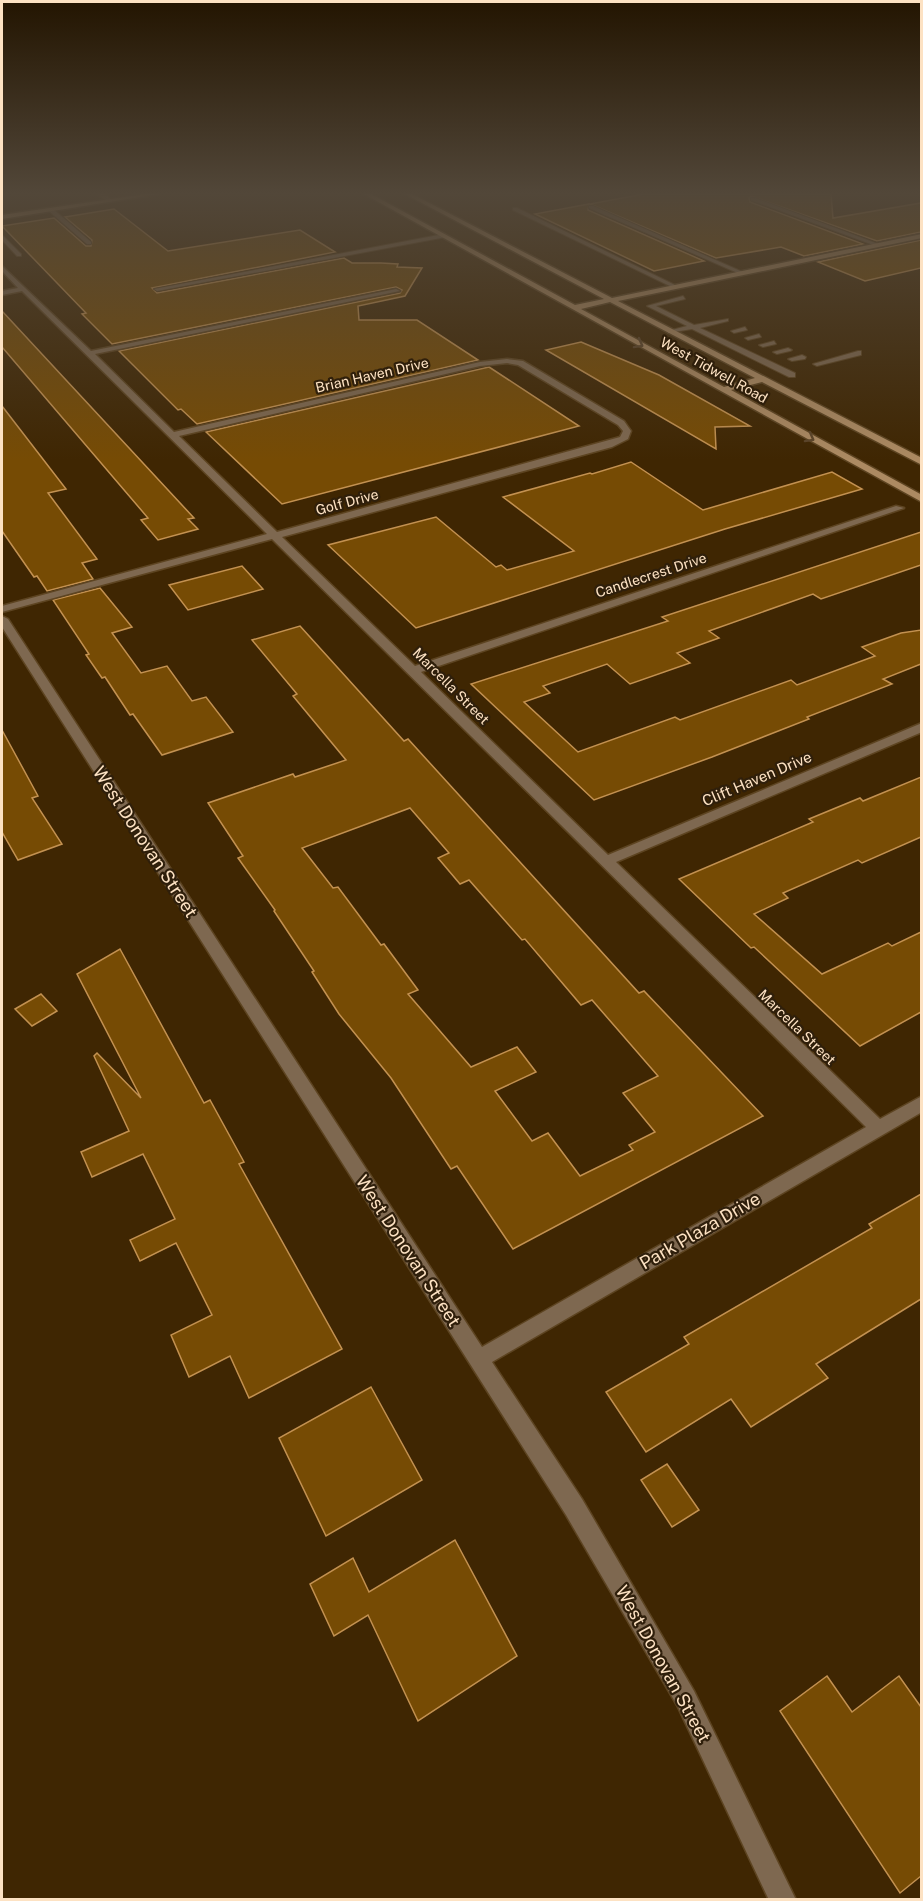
<svg xmlns="http://www.w3.org/2000/svg" width="923" height="1901" font-family="'Public Sans',sans-serif">
  <rect width="100%" height="100%" fill="#3f2602"/>
  <g fill="#764b04" stroke="#c39151" stroke-width="1.5" fill-rule="evenodd">
    <polygon points="644,194 831,194 833,218 921,203 921,232 877,241 751,196 749,198 750,202 863,244 804,256 781,247 716,258 590,204"/>
    <polygon points="589,204 588,210 704,261 654,271 535,214"/>
    <polygon points="114,209 168,251 300,230 335,252 152,288 157,293 344,258 352,263 381,263 398,264 397,267 422,268 405,296 358,306 359,320 417,320 478,360 197,424 181,409 178,410 119,351 400,293 402,290 396,287 112,344 82,314 86,313 2,226 54,218 86,246 91,246 92,240 65,217"/>
    <polygon points="921,240 921,268 865,281 818,262"/>
    <polygon points="2,311 194,518 188,519 198,529 158,540 141,520 148,518 2,347"/>
    <polygon points="581,342 659,375 750,426 715,427 716,449 546,350"/>
    <polygon points="489,367 579,426 282,504 206,432"/>
    <polygon points="2,406 66,489 48,493 97,559 82,563 93,579 47,591 37,576 34,577 2,531"/>
    <polygon points="631,462 703,510 832,472 862,489 725,529 416,628 328,545 436,517 496,567 501,565 507,570 574,551 503,497 590,473 592,474"/>
    <polygon points="921,532 921,565 821,599 813,594 709,631 719,638 677,653 690,663 630,684 607,664 543,686 550,693 524,702 578,752 675,717 680,720 791,680 797,685 875,656 862,647 901,633 921,630 921,664 883,679 892,684 807,717 809,719 712,757 594,800 471,684 668,621 662,617"/>
    <polygon points="242,566 263,589 188,610 169,585"/>
    <polygon points="100,588 132,627 112,633 141,673 167,666 192,701 206,697 233,732 162,755 133,714 130,715 105,677 102,678 86,655 89,654 53,600"/>
    <path d="M300,626L404,741L408,739L639,993L644,991L763,1116L513,1249L457,1166L451,1169L391,1078L339,1014L312,972L314,971L274,911L275,910L238,858L243,856L208,803L293,774L295,777L346,760L293,696L297,694L252,640ZM410,808L449,853L438,858L460,884L469,880L522,940L525,939L581,1005L592,1000L658,1076L623,1093L655,1132L629,1145L633,1150L580,1176L548,1133L532,1141L495,1091L536,1072L517,1047L471,1067L408,994L418,990L384,944L381,945L338,887L333,888L302,848Z"/>
    <polygon points="2,730 38,796 32,798 62,844 18,860 2,832"/>
    <polygon points="921,777 921,837 862,863 858,860 783,893 788,898 754,914 822,974 888,943 892,946 921,932 921,1012 860,1046 754,947 751,948 679,879 813,822 809,819 860,798 863,801"/>
    <polygon points="120,949 204,1103 210,1100 244,1162 239,1164 342,1349 249,1398 230,1356 189,1377 171,1335 212,1315 176,1243 140,1261 130,1240 175,1219 143,1154 92,1177 81,1152 129,1131 94,1056 97,1053 141,1098 77,974"/>
    <polygon points="41,994 57,1011 32,1026 15,1009"/>
    <polygon points="921,1194 921,1299 816,1364 828,1378 751,1427 731,1399 646,1452 606,1392 689,1344 684,1337 872,1228 869,1224"/>
    <polygon points="371,1387 422,1480 326,1536 279,1438"/>
    <polygon points="667,1464 699,1510 672,1527 641,1480"/>
    <polygon points="455,1540 517,1656 418,1721 368,1615 334,1636 310,1584 353,1558 369,1592"/>
    <polygon points="827,1676 852,1712 899,1676 921,1707 921,1876 900,1893 780,1711"/>
  </g>
  <g fill="none" stroke-linecap="round" stroke-linejoin="round">
    <defs>
      <g id="lane">
        <polygon points="751,198 755,198 881,245 876,246 751,200"/>
        <polygon points="589,206 593,206 745,273 740,274 589,208"/>
        <polygon points="513,208 517,208 679,287 674,288 513,210"/>
        <polygon points="49,209 53,209 91,242 91,244 87,244 49,211"/>
        <polygon points="444,234 446,237 157,291 154,289"/>
        <polygon points="2,235 21,254 21,256 17,256 2,240"/>
        <polygon points="683,296 685,299 656,306 694,325 728,319 728,321 700,328 795,373 795,377 789,377 692,329 668,333 668,331 687,326 647,306"/>
        <polygon points="745,327 747,330 734,333 731,331"/>
        <polygon points="759,334 761,337 748,340 745,338"/>
        <polygon points="774,341 776,344 763,347 759,345"/>
        <polygon points="788,348 792,350 790,351 777,354 773,352"/>
        <polygon points="858,351 861,351 861,355 817,366 813,364"/>
        <polygon points="802,355 806,357 805,359 792,361 788,359"/>
      </g>
      <g id="street">
        <polygon points="98,194 105,194 113,201 108,202"/>
        <path d="M2,266L91,351L396,289L400,291L95,354L174,432L480,362L507,359L523,361L624,421L631,431L628,439L612,447L282,537L415,666L896,506L904,508L421,672L608,855L922,723V732L616,862L880,1119L922,1096V1112L492,1362L582,1499L694,1691L796,1900H769L678,1707L566,1515L2,627V616L8,619L482,1347L866,1127L272,539L2,612V606L267,534L22,291L2,295V291L18,288L2,271ZM507,363L518,365L618,425L623,431L620,437L277,532L179,436L480,366Z"/>
      </g>
      <g id="secondary">
        <polygon points="145,194 159,194 2,219 2,215"/>
        <path d="M364,194H371L575,305L604,299L405,194H412L612,298L922,234V238L618,301L922,458V465L762,382L731,390L922,495V502ZM610,302L755,378L724,387L581,309Z"/>
      </g>
    </defs>
    <use href="#lane" stroke="#5d4421" stroke-width="2"/>
    <use href="#street" stroke="#5d4421" stroke-width="3"/>
    <use href="#secondary" stroke="#5d4421" stroke-width="3"/>
    <use href="#lane" fill="#7e6850" fill-rule="evenodd"/>
    <use href="#street" fill="#7e6850" fill-rule="evenodd"/>
    <use href="#secondary" fill="#ac8a62" fill-rule="evenodd"/>
  </g>
  <defs><path id="oneway-chevron" d="M-2-3.5L2.5 0L-2 3.5" fill="none" stroke-width="1.6" stroke-linecap="round" stroke-linejoin="round" transform="scale(1.5)"/></defs>
  <g stroke="#5b4429">
    <use href="#oneway-chevron" transform="translate(639 344) rotate(29)"/>
    <use href="#oneway-chevron" transform="translate(810 438) rotate(29)"/>
  </g>
  <linearGradient id="sky" x2="0" y2="1"><stop stop-color="#231501"/><stop offset="0.42" stop-color="#524739"/><stop offset="1" stop-color="#524739" stop-opacity="0"/></linearGradient>
  <rect width="923" height="460" fill="url(#sky)"/>
  <g text-anchor="middle" stroke-width="4.5" stroke-linejoin="round" paint-order="stroke">
    <g font-size="14" fill="#fde2c3" stroke="#2f1f0b">
      <text transform="translate(714 370) rotate(29)" y="5">West Tidwell Road</text>
      <text transform="translate(372 375) rotate(-13)" y="5">Brian Haven Drive</text>
      <text transform="translate(347 502) rotate(-15)" y="5">Golf Drive</text>
      <text transform="translate(651 575) rotate(-18)" y="5">Candlecrest Drive</text>
      <text transform="translate(451 686) rotate(45)" y="5">Marcella Street</text>
      <text transform="translate(797 1027) rotate(44)" y="5">Marcella Street</text>
    </g>
    <g font-size="15" fill="#fde2c3" stroke="#2f1f0b">
      <text transform="translate(757 779) rotate(-23)" y="5">Clift Haven Drive</text>
    </g>
    <g font-size="18" fill="#fde2c3" stroke="#2f1f0b">
      <text transform="translate(145 842) rotate(57)" y="6">West Donovan Street</text>
      <text transform="translate(700 1231) rotate(-30)" y="6">Park Plaza Drive</text>
      <text transform="translate(408 1251) rotate(57)" y="6">West Donovan Street</text>
      <text transform="translate(663 1664) rotate(61)" y="6">West Donovan Street</text>
    </g>
  </g>
  <rect width="923" height="1901" fill="none" stroke="#fde2c3" stroke-width="6"/>
</svg>
